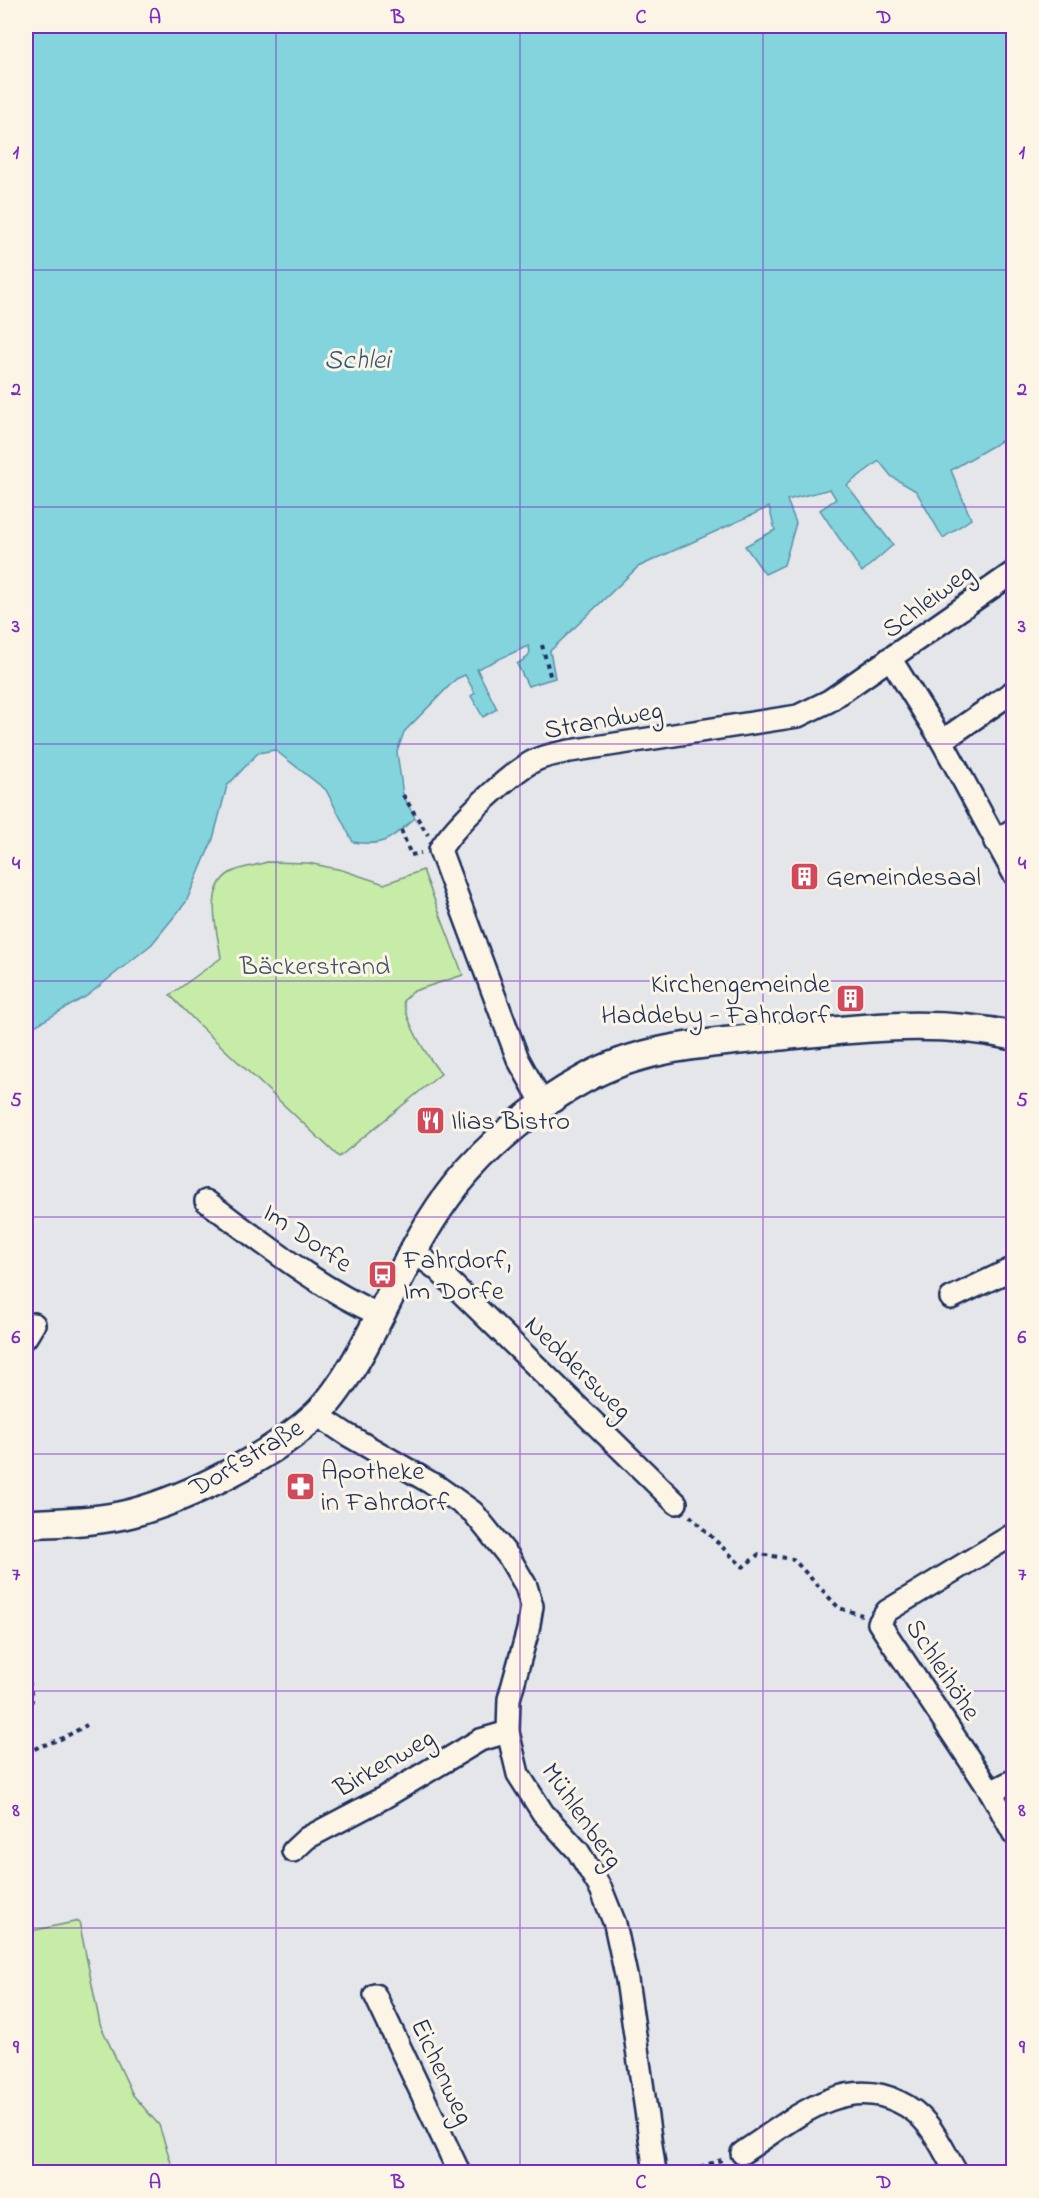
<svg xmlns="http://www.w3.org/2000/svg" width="1039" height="2198" font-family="'Indie Flower',sans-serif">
  <rect width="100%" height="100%" fill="#e4e6e9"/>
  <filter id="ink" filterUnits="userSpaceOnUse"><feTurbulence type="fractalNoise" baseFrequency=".0167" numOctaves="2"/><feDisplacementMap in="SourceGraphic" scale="12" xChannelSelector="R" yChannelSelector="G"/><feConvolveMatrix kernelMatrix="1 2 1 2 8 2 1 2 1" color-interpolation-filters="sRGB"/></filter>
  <g filter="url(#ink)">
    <g fill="#c6eca7" stroke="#708e82" stroke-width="1.5">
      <path d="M267,862L308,863L342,870L384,884L423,870L463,975L414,991L403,1001C409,1027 425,1053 441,1074L339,1157L201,1027L170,995L221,958C218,933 203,889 230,873C240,867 255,866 267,862Z"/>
      <polygon points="79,1921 100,2024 133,2095 159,2125 174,2172 26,2172 26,1932"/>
    </g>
    <path fill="#83d4dc" stroke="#5992aa" stroke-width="1.5" d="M26,26H1013V434L951,470L971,519L943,538L916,491L892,477L879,461L847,485L893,545L862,572L820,510L836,499L830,489L787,500L796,523L784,565L765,574L745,546L775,530L769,507L638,567L550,651L555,678L528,686L517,664L528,657L530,651L528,646L477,669L497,709L483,717L471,696L475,693L465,675L456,679L404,732L397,752L403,795L415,818C391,838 386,847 353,842L326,790L275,750L258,753L227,786L213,839L186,902L152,944L87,996L26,1031Z"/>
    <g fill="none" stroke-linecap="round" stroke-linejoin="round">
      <defs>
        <g id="minor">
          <polyline points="890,658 942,741 1014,874"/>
          <polyline points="942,741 1014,691"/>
          <polyline points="995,842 1014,829"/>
          <path d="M543,1104L518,1059L440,850C453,827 513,769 538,759C548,755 560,753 570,751L798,716L829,701L1014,572"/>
          <path d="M206,1201C262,1242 317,1287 380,1315"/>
          <polyline points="413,1251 438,1270 676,1503"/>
          <polyline points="951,1298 1014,1268"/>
          <polyline points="26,1337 34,1324"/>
          <polyline points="316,1414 346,1434 438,1487 473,1512 509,1557 526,1586 532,1606 528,1630 509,1699 508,1732 518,1774 543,1813 578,1851 601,1889 615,1924 627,1980 655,2172"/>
          <polyline points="1014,1780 991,1792 1014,1834"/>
          <polyline points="991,1792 879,1623 887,1611 1014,1534"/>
          <polyline points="293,1851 307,1838 383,1798 480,1740 508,1732"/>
          <polyline points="375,1995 459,2172"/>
          <path d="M742,2153C789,2123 842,2073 899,2102C910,2107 920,2115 928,2125C939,2139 947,2157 956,2172"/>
        </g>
        <path id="tertiary" d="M26,1524C61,1522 98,1522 132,1513C189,1498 273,1455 316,1415C348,1384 374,1327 394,1288C412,1253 431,1216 456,1185C490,1143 536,1105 584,1079C644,1045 715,1043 781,1036C860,1028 936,1019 1014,1036"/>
      </defs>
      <use href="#minor" stroke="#1b2f5e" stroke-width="26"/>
      <use href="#tertiary" stroke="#1b2f5e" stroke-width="32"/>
      <g stroke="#1b2f5e" stroke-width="4" stroke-dasharray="4.5 4.5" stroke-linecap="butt">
        <polyline points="542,645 551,679"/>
        <polyline points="403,795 428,835"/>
        <polyline points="401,830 411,855 421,853"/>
        <polyline points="690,1516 743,1567 759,1554 793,1559 839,1608 862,1615"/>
        <polyline points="26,1721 32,1700 28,1670"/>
        <polyline points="26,1752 63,1738 87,1725"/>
        <polyline points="683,2172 725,2159"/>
      </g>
      <use href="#minor" stroke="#fcf5e5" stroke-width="21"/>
      <use href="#tertiary" stroke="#fcf5e5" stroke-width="27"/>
    </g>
  </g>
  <path fill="none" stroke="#7b2cbf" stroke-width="1.5" stroke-opacity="0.55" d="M276,26V2172M520,26V2172M763,26V2172M26,270H1014M26,507H1014M26,744H1014M26,981H1014M26,1217H1014M26,1454H1014M26,1691H1014M26,1928H1014"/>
  <defs>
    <symbol id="building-square" viewBox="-11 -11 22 22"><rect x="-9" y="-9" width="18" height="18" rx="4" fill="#d1495b" stroke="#fcf5e5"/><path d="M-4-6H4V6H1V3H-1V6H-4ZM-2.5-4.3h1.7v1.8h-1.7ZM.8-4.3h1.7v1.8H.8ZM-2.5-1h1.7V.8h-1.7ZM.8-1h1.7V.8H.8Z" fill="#fff"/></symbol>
    <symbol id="restaurant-square" viewBox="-11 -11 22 22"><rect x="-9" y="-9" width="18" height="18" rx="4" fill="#d1495b" stroke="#fcf5e5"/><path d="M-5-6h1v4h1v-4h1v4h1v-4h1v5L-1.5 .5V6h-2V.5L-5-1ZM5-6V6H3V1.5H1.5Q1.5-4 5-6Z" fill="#fff"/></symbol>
    <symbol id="bus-square" viewBox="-11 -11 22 22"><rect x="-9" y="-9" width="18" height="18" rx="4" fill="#d1495b" stroke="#fcf5e5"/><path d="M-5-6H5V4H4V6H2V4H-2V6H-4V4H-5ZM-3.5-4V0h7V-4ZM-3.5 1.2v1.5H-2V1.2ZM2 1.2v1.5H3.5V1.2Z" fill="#fff"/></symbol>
    <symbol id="pharmacy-square" viewBox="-11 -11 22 22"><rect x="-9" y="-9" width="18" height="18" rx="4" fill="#d1495b" stroke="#fcf5e5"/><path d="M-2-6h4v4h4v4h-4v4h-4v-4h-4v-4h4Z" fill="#fff"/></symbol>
  </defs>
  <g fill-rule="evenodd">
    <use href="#building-square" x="788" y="860" width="33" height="33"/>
    <use href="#building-square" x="834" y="982" width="33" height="33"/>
    <use href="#restaurant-square" x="414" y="1104" width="33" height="33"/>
    <use href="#bus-square" x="366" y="1258" width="33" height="33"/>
    <use href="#pharmacy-square" x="284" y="1470" width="33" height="33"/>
  </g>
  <g text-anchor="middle" stroke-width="6" stroke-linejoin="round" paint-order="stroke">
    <g font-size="27" fill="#1b2f5e" stroke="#fcf5e5">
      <text transform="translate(927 600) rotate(-37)" y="9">Schleiweg</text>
      <text transform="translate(603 719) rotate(-10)" y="9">Strandweg</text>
      <text transform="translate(308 1237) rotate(34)" y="9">Im Dorfe</text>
      <text transform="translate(579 1367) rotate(44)" y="9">Neddersweg</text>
      <text transform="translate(246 1457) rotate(-31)" y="9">Dorfstraße</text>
      <text transform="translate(944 1669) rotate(57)" y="9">Schleihöhe</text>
      <text transform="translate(384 1762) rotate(-30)" y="9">Birkenweg</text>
      <text transform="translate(583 1815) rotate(55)" y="9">Mühlenberg</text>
      <text transform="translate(443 2071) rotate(65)" y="9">Eichenweg</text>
    </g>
    <g font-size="27" fill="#1b2f5e" stroke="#fcf5e5" text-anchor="start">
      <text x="826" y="885">Gemeindesaal</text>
      <text x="830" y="992" text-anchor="end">Kirchengemeinde<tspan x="830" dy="31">Haddeby - Fahrdorf</tspan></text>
      <text x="451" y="1129">Ilias Bistro</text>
      <text x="403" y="1268">Fahrdorf,<tspan x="403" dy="31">Im Dorfe</tspan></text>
      <text x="321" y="1479">Apotheke<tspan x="321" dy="31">in Fahrdorf</tspan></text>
    </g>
    <g font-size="27" fill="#3d556d" stroke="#fcf5e5">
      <text x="315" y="974">Bäckerstrand</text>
    </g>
    <g font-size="28" font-style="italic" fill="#35587e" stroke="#fcf5e5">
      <text x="357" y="368">Schlei</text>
    </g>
  </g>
  <rect width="1039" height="2198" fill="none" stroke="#fcf5e5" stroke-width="66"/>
  <rect x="33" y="33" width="973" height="2132" fill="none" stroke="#7b2cbf" stroke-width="2"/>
  <g font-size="20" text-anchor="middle" font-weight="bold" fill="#7b2cbf">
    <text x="155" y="23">A</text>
    <text x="398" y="23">B</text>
    <text x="641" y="23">C</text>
    <text x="884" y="23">D</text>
    <text x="16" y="158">1</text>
    <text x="1022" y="158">1</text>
    <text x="16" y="395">2</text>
    <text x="1022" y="395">2</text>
    <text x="16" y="632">3</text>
    <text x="1022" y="632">3</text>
    <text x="16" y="869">4</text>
    <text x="1022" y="869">4</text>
    <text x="16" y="1106">5</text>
    <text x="1022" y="1106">5</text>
    <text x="16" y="1343">6</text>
    <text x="1022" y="1343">6</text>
    <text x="16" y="1580">7</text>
    <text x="1022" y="1580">7</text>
    <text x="16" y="1816">8</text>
    <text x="1022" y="1816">8</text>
    <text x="16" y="2053">9</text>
    <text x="1022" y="2053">9</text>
    <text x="155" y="2188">A</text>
    <text x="398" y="2188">B</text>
    <text x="641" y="2188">C</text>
    <text x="884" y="2188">D</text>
  </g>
</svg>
